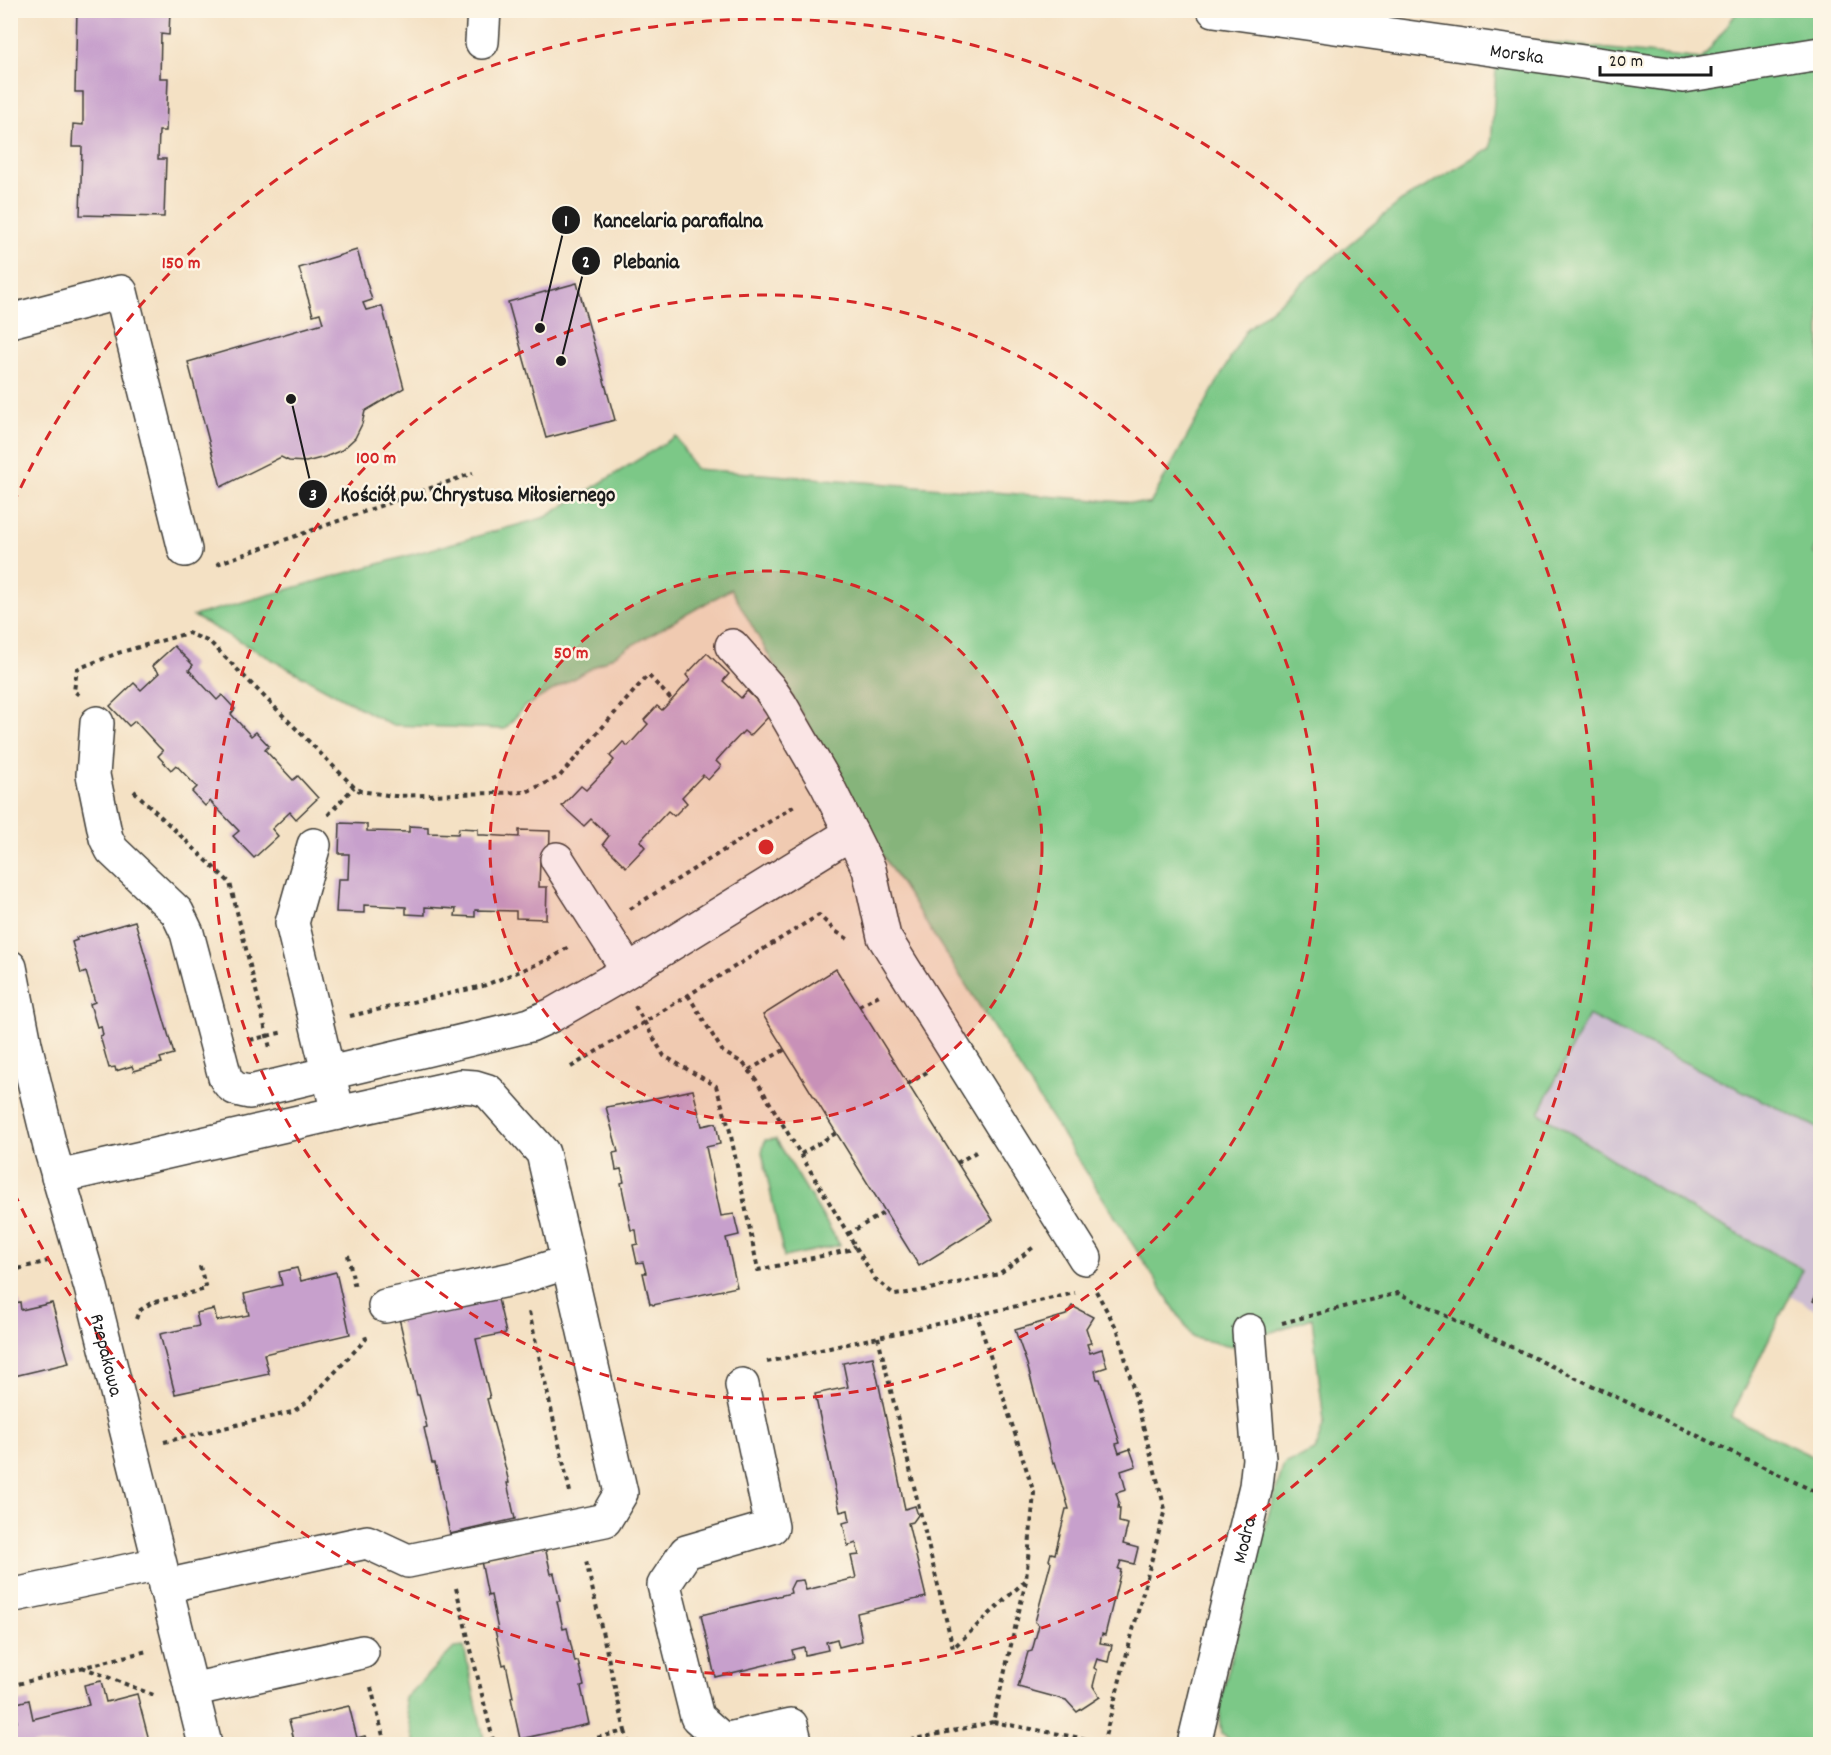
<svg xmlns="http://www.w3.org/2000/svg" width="1831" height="1755" font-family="Dekko,sans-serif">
  <rect width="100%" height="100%" fill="#fcf5e5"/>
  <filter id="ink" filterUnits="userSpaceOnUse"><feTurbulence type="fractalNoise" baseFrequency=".0167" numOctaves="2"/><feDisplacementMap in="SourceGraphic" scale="12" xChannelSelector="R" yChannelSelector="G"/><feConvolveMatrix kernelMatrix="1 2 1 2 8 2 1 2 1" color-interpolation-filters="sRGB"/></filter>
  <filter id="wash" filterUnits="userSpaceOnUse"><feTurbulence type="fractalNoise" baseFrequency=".008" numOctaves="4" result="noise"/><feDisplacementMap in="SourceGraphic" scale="24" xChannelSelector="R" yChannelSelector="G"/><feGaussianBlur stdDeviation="1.35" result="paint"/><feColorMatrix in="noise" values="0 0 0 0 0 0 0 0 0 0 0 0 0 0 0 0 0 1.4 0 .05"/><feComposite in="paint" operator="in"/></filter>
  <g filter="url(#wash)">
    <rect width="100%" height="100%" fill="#f4e1c4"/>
    <polygon fill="#cebed1" points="1588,1015 1820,1129 1820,1312 1790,1295 1803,1268 1689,1208 1539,1113"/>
    <g fill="#7cc887" stroke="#4c7252" stroke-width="1.5">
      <polygon points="1738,11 1820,11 1820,536 1813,553 1820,556 1820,1129 1588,1015 1539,1113 1689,1208 1803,1269 1731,1417 1820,1460 1820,1744 1235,1744 1222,1733 1219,1707 1263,1532 1284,1464 1315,1451 1324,1422 1312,1318 1232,1346 1193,1338 881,853 731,589 525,706 505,729 391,725 193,616 546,517 676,436 695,469 1150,504 1246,330 1401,201 1491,148 1498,37 1702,59"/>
      <polygon points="776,1139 840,1245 784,1257 762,1152 765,1140"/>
      <polygon points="464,1647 485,1744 415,1744 404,1699 454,1648"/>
    </g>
    <g id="blocks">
      <g fill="#c7a0cc">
        <polygon points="77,10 170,10 169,35 161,34 160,78 168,78 166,131 159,131 158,159 166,159 164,217 80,215 82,147 72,147 73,124 83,125 83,92 75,92"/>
        <polygon points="357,250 372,300 363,303 366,310 382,306 404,388 365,411 362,424 355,438 342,450 325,457 306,462 289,461 281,457 221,487 188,362 323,323 320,313 313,315 299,268"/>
        <polygon points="577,283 615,420 546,438 508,302"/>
        <polygon points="174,646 193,665 189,670 217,700 222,695 235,709 231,714 251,736 256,732 269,746 265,750 293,780 298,776 318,798 296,819 290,812 272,829 278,836 254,858 233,836 239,831 210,801 205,806 192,792 197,787 176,765 171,770 158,756 163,751 158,746 135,721 129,726 110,706 134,683 141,690 159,673 152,666"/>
        <polygon points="707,653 729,674 723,681 741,698 747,691 771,714 750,736 744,731 724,752 716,761 721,766 708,780 703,775 682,797 687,803 674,816 668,811 640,841 645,847 626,867 603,844 609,836 591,819 584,826 562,806 581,786 586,790 610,765 614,760 610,756 623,742 628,746 648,724 644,720 657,706 662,710 672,700 690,680 686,675"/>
        <polygon points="340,823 367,824 367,831 409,832 409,826 428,827 428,833 458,834 459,828 478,829 478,835 484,835 519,837 519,830 550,831 549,862 540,861 539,887 547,887 546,919 516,918 516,911 475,910 475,917 455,916 456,909 425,907 425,915 406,914 406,907 364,905 364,913 336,912 338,879 348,879 349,854 339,854"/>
        <polygon points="135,921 174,1054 160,1058 162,1063 134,1071 132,1066 116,1071 115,1067 109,1068 100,1036 103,1035 101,1026 97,1027 90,1004 95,1002 86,972 81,974 72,942 77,940 76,938"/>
        <polygon points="836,969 993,1220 919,1266 763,1015"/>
        <polygon points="693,1090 702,1126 716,1123 720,1144 706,1147 721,1216 734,1214 736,1223 739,1235 726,1238 737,1287 653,1305 652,1304 650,1304 643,1273 646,1273 643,1262 637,1263 633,1245 638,1244 636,1230 631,1230 621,1183 624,1182 621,1169 616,1170 613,1153 618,1152 606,1107 623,1104 623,1105"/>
        <polygon points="297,1268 301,1281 336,1272 350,1334 264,1354 269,1374 175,1394 160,1334 199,1326 196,1313 214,1309 217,1321 249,1315 244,1294 282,1285 279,1272"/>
        <polygon points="1820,1288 1820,1305 1813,1301"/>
        <polygon points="497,1295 506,1333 476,1339 490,1398 487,1399 505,1466 509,1483 507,1483 515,1519 450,1534 435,1463 432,1463 424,1428 427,1427 419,1395 417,1395 399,1318"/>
        <polygon points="20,1302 21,1310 52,1303 69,1363 10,1377 10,1304"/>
        <polygon points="1072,1306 1093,1317 1086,1328 1091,1343 1087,1344 1090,1353 1102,1349 1107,1367 1095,1371 1097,1379 1100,1379 1120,1443 1116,1444 1119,1453 1130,1449 1136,1466 1121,1471 1126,1490 1116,1493 1119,1502 1118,1508 1120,1508 1119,1522 1128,1524 1123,1544 1138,1548 1134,1564 1121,1561 1118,1569 1121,1570 1105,1635 1102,1634 1100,1643 1112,1645 1108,1662 1097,1659 1094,1668 1097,1670 1093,1686 1100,1697 1077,1712 1066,1700 1018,1687 1028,1652 1032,1651 1039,1625 1035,1622 1051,1562 1049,1560 1051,1553 1055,1554 1066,1509 1069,1509 1055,1462 1053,1463 1027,1364 1015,1330 1066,1315"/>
        <polygon points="873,1357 905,1509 915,1506 918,1515 913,1522 908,1523 926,1597 857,1613 862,1641 839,1647 837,1639 826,1642 828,1650 805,1655 804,1647 792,1650 794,1658 715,1677 701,1615 791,1593 790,1589 794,1581 803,1580 806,1590 856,1578 851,1556 859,1555 856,1543 848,1546 843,1523 850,1521 848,1510 840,1512 815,1394 848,1387 843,1363"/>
        <polygon points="545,1547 551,1574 554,1573 560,1601 557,1601 563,1629 567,1628 575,1662 578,1661 584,1686 581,1687 589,1724 520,1739 511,1698 513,1697 506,1664 503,1665 495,1630 498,1630 491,1595 488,1596 481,1561"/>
        <polygon points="101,1681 106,1702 137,1694 150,1744 10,1744 10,1723 17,1722 13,1704 29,1700 33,1719 89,1705 84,1685"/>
        <polygon points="349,1706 357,1738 365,1736 368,1744 295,1744 289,1720"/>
      </g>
    </g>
  </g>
  <g filter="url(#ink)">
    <use href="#blocks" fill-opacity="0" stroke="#3c3a35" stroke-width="1.5"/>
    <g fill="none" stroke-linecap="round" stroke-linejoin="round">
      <defs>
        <g id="minor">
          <path id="s1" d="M1214,10L1683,76L1820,54"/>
          <polyline points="482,42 484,10"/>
          <polyline points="10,321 121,292 185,550"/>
          <path d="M97,723L93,775L106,838L112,850L177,912L187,933L225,1077C231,1089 238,1090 250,1092L530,1025L552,1015L616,978L851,833L827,785L780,704L769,688L732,646"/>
          <polyline points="851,833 869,869 884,937 1085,1258"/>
          <polyline points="557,859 628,970"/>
          <path id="s2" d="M10,967L25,1044L51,1151L91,1288L205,1744"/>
          <polyline points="58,1177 338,1113 292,923 314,845"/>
          <polyline points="385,1306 521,1277 568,1262"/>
          <polyline points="742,1385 772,1527 686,1552 664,1585 697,1717 723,1740 791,1725 796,1744"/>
          <polyline points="165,1586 367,1542 408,1561 605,1520 621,1493 543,1153 488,1091 475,1087 460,1086 338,1113"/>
          <polyline points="10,1596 159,1564"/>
          <polyline points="191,1690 362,1652"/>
          <path id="s3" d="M1194,1744L1256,1486L1259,1459L1249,1331"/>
        </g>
      </defs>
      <use href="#minor" stroke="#3c3a35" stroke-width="36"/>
      <g stroke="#3c3a35" stroke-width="4" stroke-dasharray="4.5 4.5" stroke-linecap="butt">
        <polyline points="217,564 473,473"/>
        <polyline points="79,695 74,691 77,669 118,653 188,633 210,642 354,787 360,791 394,796 526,792 559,777 648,675 672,700"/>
        <polyline points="134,791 230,883 270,1048"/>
        <polyline points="328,815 354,787"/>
        <polyline points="630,909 796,805"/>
        <polyline points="688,995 723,1052 743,1063 755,1078 875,1279 895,1295 920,1291 999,1274 1035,1246"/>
        <polyline points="635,1006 664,1056 716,1086 730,1131 758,1270 849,1250 855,1246"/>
        <polyline points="859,1006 879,995"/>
        <polyline points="350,1016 483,986 550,959 570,946"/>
        <polyline points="250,1040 284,1032"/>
        <polyline points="571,1067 819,915 835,931 848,939"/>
        <polyline points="749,1070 784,1050"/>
        <polyline points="908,1084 927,1072"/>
        <polyline points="801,1154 836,1133"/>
        <polyline points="957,1163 976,1152"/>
        <polyline points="848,1234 885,1212"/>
        <polyline points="348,1255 355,1288"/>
        <polyline points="10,1271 48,1261"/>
        <polyline points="1096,1291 1118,1331 1165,1509 1103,1744"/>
        <polyline points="529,1312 570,1492"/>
        <polyline points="136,1319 139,1311 151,1303 206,1289 199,1263"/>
        <polyline points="1282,1323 1398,1293 1820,1494"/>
        <polyline points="878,1337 953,1648 1026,1580 1034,1493 977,1315"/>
        <polyline points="767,1362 1075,1293"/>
        <polyline points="164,1442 292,1412 307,1402 366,1339 365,1336"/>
        <polyline points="456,1588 494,1744"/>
        <polyline points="82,1667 156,1696"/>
        <polyline points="10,1686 147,1651"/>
        <polyline points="371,1687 385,1744"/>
        <polyline points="993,1722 1103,1742"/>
        <polyline points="625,1731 629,1744"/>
        <polyline points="571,1744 625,1731 586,1561"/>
        <polyline points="892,1744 993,1722 1026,1581"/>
      </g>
      <use href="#minor" stroke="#fff" stroke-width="33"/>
    </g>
  </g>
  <circle cx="766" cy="847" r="276" fill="#d62828" fill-opacity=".12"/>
  <g fill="none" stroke="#d62828" stroke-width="3" stroke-dasharray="10 8">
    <circle cx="766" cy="847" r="276"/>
    <circle cx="766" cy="847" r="552"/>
    <path d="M13 504A828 828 0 1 1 13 1190"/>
  </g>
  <g text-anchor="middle" stroke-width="5" stroke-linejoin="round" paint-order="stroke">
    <g font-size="20" fill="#1c1c1c" stroke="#fcf5e5">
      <text dy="7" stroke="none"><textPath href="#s1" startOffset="306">Morska</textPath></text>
      <text dy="7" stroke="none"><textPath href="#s2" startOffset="400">Rzepakowa</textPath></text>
      <text dy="7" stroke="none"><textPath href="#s3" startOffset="210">Modra</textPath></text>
    </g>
  </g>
  <circle cx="766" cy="847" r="9" fill="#d62828" stroke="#fcf5e5" stroke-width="3"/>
  <g font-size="18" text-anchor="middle" font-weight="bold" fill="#d62828" stroke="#fcf5e5" stroke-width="5" stroke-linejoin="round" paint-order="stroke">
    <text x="181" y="268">150 m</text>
    <text x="376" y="463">100 m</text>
    <text x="571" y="658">50 m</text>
  </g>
  <path fill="none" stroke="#1c1c1c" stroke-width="2" d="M540 328L566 220M561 361L586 261M291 399L313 494"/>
  <g fill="#1c1c1c" stroke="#fcf5e5" stroke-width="2">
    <circle cx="540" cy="328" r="6"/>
    <circle cx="561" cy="361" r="6"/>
    <circle cx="291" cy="399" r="6"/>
    <circle cx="566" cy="220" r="15"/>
    <circle cx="586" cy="261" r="15"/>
    <circle cx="313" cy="494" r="15"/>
  </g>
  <g font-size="18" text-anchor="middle" font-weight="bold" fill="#fff">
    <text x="566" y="226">1</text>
    <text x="586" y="267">2</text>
    <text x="313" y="500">3</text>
  </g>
  <g font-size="21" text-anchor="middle" font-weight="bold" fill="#1c1c1c" stroke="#fcf5e5" stroke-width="5" stroke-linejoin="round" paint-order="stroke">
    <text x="678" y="227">Kancelaria parafialna</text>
    <text x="646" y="268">Plebania</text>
    <text x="478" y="501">Kościół pw. Chrystusa Miłosiernego</text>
  </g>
  <rect width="1831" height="1755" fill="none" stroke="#fcf5e5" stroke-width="36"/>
  <path d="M1600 66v9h111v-9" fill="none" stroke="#1c1c1c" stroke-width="3"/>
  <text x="1609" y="66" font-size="18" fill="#1c1c1c" stroke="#fcf5e5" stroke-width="4.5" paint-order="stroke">20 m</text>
</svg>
